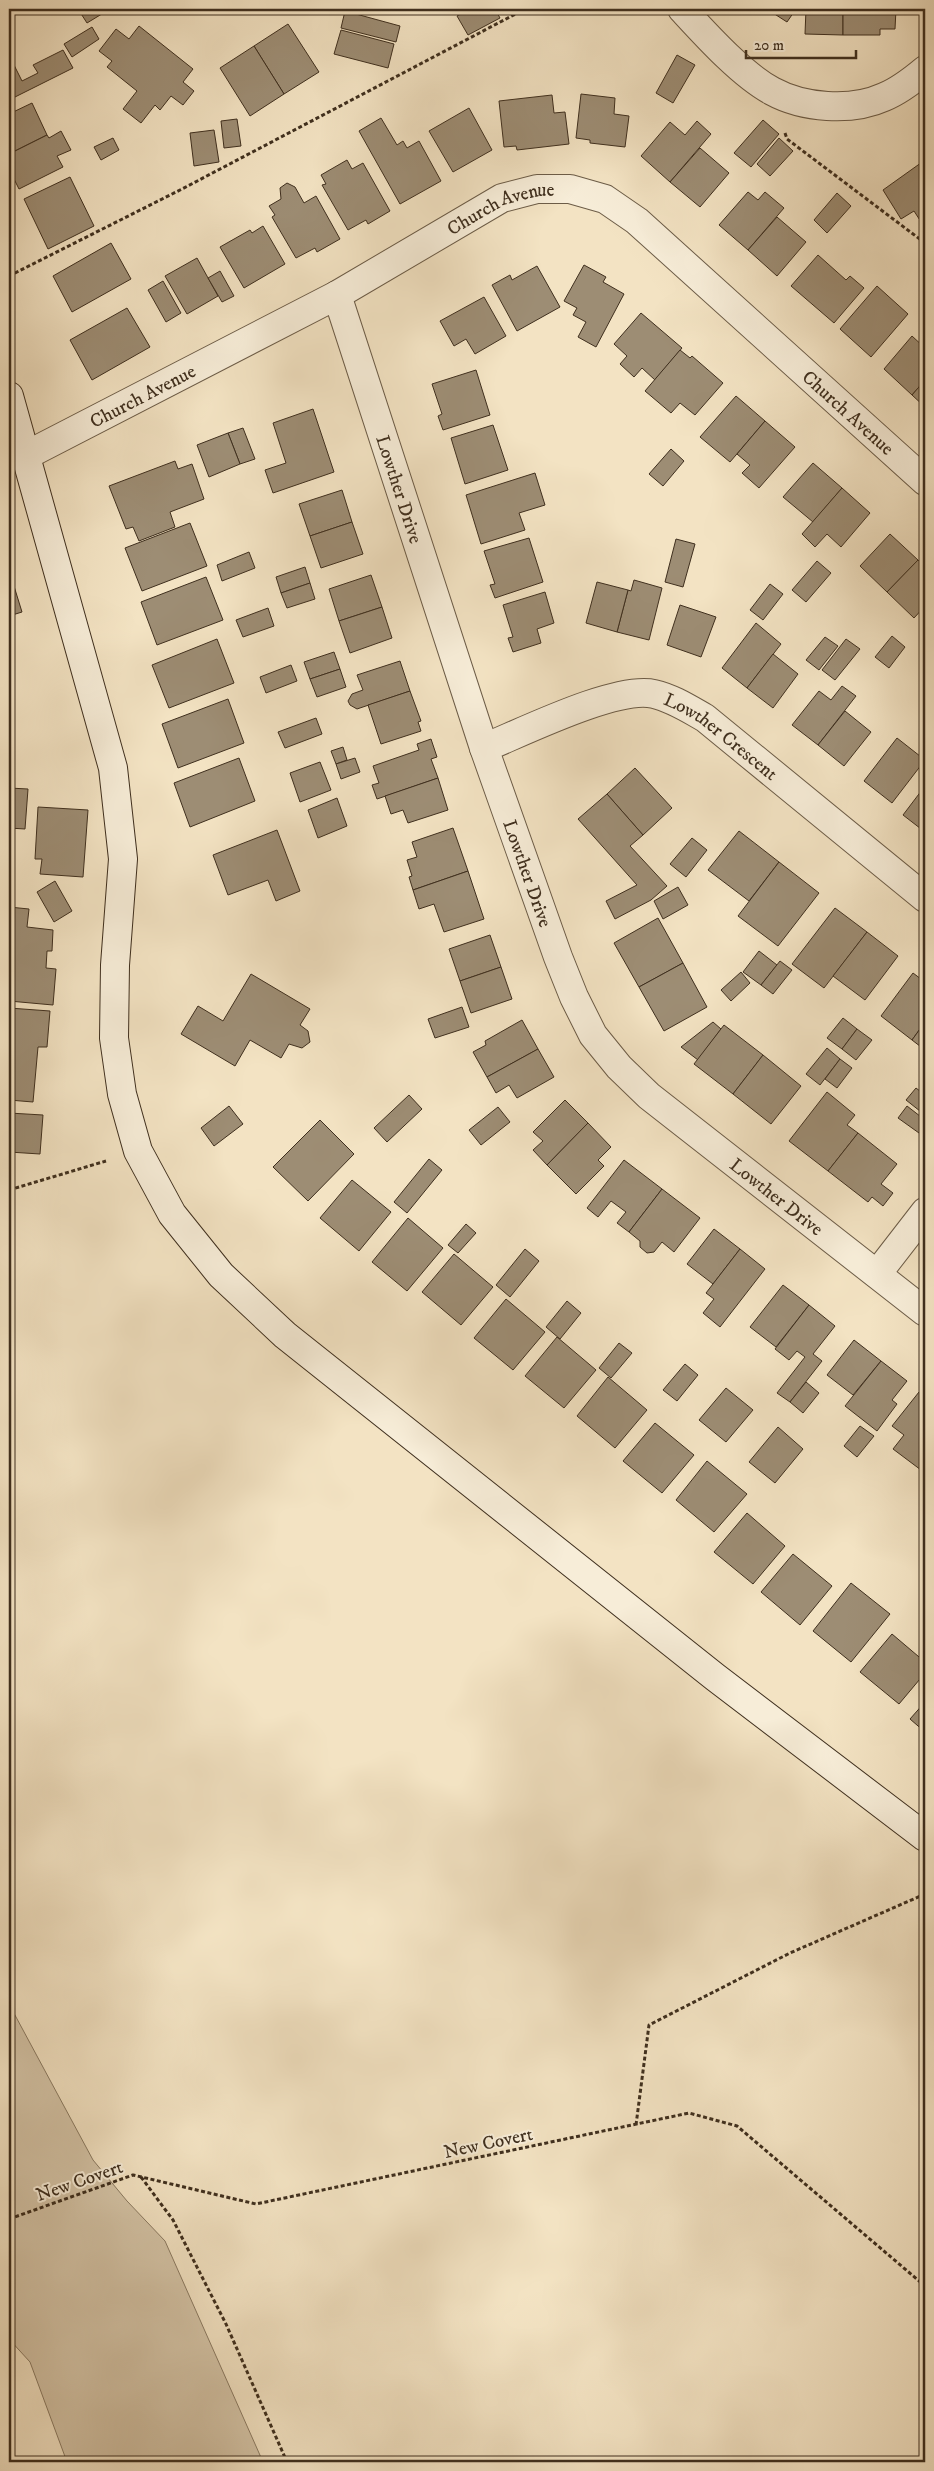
<svg xmlns="http://www.w3.org/2000/svg" width="934" height="2471" font-family="'IM FELL DW Pica',serif">
  <rect width="100%" height="100%" fill="#f3e3c3"/>
  <filter id="stains"><feTurbulence type="fractalNoise" baseFrequency=".004" numOctaves="4"/><feColorMatrix values="0 0 0 0 .2 0 0 0 0 .09 0 0 0 0 .02 0 0 0 .5 -.17"/></filter>
  <radialGradient id="worn" r=".72"><stop offset=".6" stop-color="#630" stop-opacity="0"/><stop offset="1" stop-color="#630" stop-opacity=".3"/></radialGradient>
  <polygon fill="#d4c4a7" stroke="#8a7a62" points="9,2004 93,2160 127,2201 165,2241 263,2462 67,2462 30,2362 9,2339"/>
  <g fill="#9d8d74" stroke="#3f2f1e">
    <polygon points="78,9 110,9 87,23"/>
    <polygon points="470,9 495,9 500,18 468,35 457,16"/>
    <polygon points="776,9 796,9 787,22 773,13"/>
    <polygon points="806,9 843,9 843,35 805,34"/>
    <polygon points="843,9 896,9 895,29 880,29 880,35 843,35"/>
    <polygon points="345,11 400,26 396,42 341,28"/>
    <polygon points="288,24 319,72 284,94 254,46"/>
    <polygon points="139,26 193,69 183,82 194,91 183,105 171,96 160,110 155,105 141,123 123,109 137,91 107,67 112,61 99,51 116,29 129,39"/>
    <polygon points="92,27 99,39 72,57 64,44"/>
    <polygon points="341,30 394,44 388,68 334,54"/>
    <polygon points="254,46 284,94 250,116 220,68"/>
    <polygon points="63,50 73,68 9,100 9,55 22,81 38,73 33,65"/>
    <polygon points="677,55 695,65 673,103 656,93"/>
    <polygon points="581,94 615,98 614,114 629,116 625,147 590,143 590,140 576,138"/>
    <polygon points="552,95 554,113 565,112 569,144 517,150 516,146 504,147 499,101"/>
    <polygon points="32,103 47,135 9,154 9,114"/>
    <polygon points="469,108 492,150 453,172 429,131"/>
    <polygon points="381,118 397,145 403,141 407,148 419,141 441,181 400,204 359,131"/>
    <polygon points="237,119 241,146 224,148 221,121"/>
    <polygon points="763,120 779,134 751,167 734,153"/>
    <polygon points="697,121 711,134 670,182 641,156 670,122 685,135"/>
    <polygon points="214,130 219,162 194,166 190,133"/>
    <polygon points="61,131 71,150 57,156 63,167 19,189 9,169 9,154 47,135 49,138"/>
    <polygon points="113,138 119,150 101,160 94,147"/>
    <polygon points="779,138 793,151 770,176 757,164"/>
    <polygon points="700,148 729,173 700,207 670,182"/>
    <polygon points="347,160 352,169 363,163 390,211 368,224 366,220 348,230 322,185 326,184 321,175"/>
    <polygon points="925,160 925,228 914,211 901,219 883,190"/>
    <polygon points="70,177 94,226 48,249 24,199"/>
    <polygon points="287,183 295,187 304,203 316,196 340,239 317,252 315,248 296,258 272,217 275,215 269,206 281,199 280,188"/>
    <polygon points="748,192 758,200 765,192 784,208 748,250 719,225"/>
    <polygon points="837,193 851,206 827,233 814,220"/>
    <polygon points="777,217 806,242 777,276 748,250"/>
    <polygon points="263,226 285,264 244,288 220,247 250,230 252,233"/>
    <polygon points="111,243 131,279 72,312 53,276"/>
    <polygon points="818,255 846,280 850,276 864,288 834,323 791,286"/>
    <polygon points="197,258 218,296 187,314 165,276"/>
    <polygon points="584,265 606,277 603,282 624,294 596,347 578,337 586,322 573,315 577,308 564,301"/>
    <polygon points="537,266 560,307 517,331 492,285 510,275 512,280"/>
    <polygon points="220,271 234,296 222,302 208,278"/>
    <polygon points="163,281 181,313 166,322 148,290"/>
    <polygon points="877,286 908,314 871,357 840,329"/>
    <polygon points="484,297 506,336 475,354 466,339 454,346 440,321"/>
    <polygon points="925,306 925,316 920,311"/>
    <polygon points="127,308 150,347 92,380 70,340"/>
    <polygon points="641,313 682,348 655,380 642,368 634,377 620,364 627,356 614,344"/>
    <polygon points="912,336 925,348 925,380 912,395 884,369"/>
    <polygon points="680,350 690,358 692,356 723,383 695,415 680,403 671,413 645,391"/>
    <polygon points="476,370 490,415 443,430 438,416 442,414 432,384"/>
    <polygon points="925,380 925,407 912,395"/>
    <polygon points="736,396 765,421 730,462 700,437"/>
    <polygon points="313,409 334,472 273,493 265,470 286,463 273,423"/>
    <polygon points="765,421 795,447 759,488 742,473 750,465 737,454"/>
    <polygon points="493,425 508,470 465,484 451,438"/>
    <polygon points="243,428 255,459 240,464 228,433"/>
    <polygon points="228,433 240,464 209,477 197,445"/>
    <polygon points="671,449 684,461 663,486 649,474"/>
    <polygon points="175,461 178,469 192,464 204,499 170,512 175,527 139,541 133,527 126,529 109,486"/>
    <polygon points="813,463 842,488 813,522 783,497"/>
    <polygon points="535,473 545,505 519,513 525,530 481,544 466,495"/>
    <polygon points="842,488 870,513 841,547 827,534 815,547 802,534"/>
    <polygon points="342,490 352,522 310,536 299,504"/>
    <polygon points="352,522 363,554 321,568 310,536"/>
    <polygon points="190,523 207,566 142,591 125,548"/>
    <polygon points="890,534 918,560 887,592 860,566"/>
    <polygon points="529,538 543,582 495,598 490,585 495,584 484,551"/>
    <polygon points="676,539 695,544 683,587 665,582"/>
    <polygon points="249,552 255,568 222,581 217,565"/>
    <polygon points="918,560 925,567 925,606 914,618 887,592"/>
    <polygon points="817,561 831,573 806,602 792,590"/>
    <polygon points="305,567 310,583 281,593 276,577"/>
    <polygon points="9,570 22,612 9,616"/>
    <polygon points="371,575 382,607 339,621 329,589"/>
    <polygon points="206,577 223,620 157,645 141,602"/>
    <polygon points="634,580 662,588 649,640 617,632 628,590 631,591"/>
    <polygon points="597,582 628,590 617,632 586,623"/>
    <polygon points="310,583 315,599 287,608 281,593"/>
    <polygon points="770,584 783,594 763,620 750,610"/>
    <polygon points="545,592 554,623 537,629 541,643 513,652 508,638 513,637 503,605"/>
    <polygon points="680,605 716,617 701,657 667,645"/>
    <polygon points="382,607 392,638 350,653 339,621"/>
    <polygon points="268,608 274,626 243,637 236,620"/>
    <polygon points="756,623 781,644 747,688 722,668"/>
    <polygon points="892,636 905,647 889,668 875,657"/>
    <polygon points="825,637 838,646 819,670 806,660"/>
    <polygon points="217,639 234,683 169,708 152,665"/>
    <polygon points="846,639 860,649 835,680 822,670"/>
    <polygon points="334,652 340,669 310,679 304,662"/>
    <polygon points="773,654 798,674 773,708 747,688"/>
    <polygon points="400,661 410,691 357,709 350,705 348,701 352,694 363,690 357,675"/>
    <polygon points="291,665 297,681 266,693 260,677"/>
    <polygon points="340,669 346,687 317,697 310,679"/>
    <polygon points="842,686 856,696 818,745 792,725 819,691 831,700"/>
    <polygon points="410,691 421,721 418,722 421,731 381,744 368,705"/>
    <polygon points="228,699 244,743 178,768 162,724"/>
    <polygon points="845,711 871,732 844,766 818,745"/>
    <polygon points="316,718 322,734 285,748 278,732"/>
    <polygon points="897,738 925,760 892,803 864,781"/>
    <polygon points="431,739 437,757 431,759 438,778 377,799 372,785 379,783 373,766 419,750 417,744"/>
    <polygon points="343,747 347,760 336,764 331,751"/>
    <polygon points="239,758 255,801 190,827 174,783"/>
    <polygon points="355,758 360,772 341,779 336,764"/>
    <polygon points="320,762 331,790 300,802 290,773"/>
    <polygon points="635,768 672,808 643,835 607,794"/>
    <polygon points="438,778 448,810 408,823 403,810 391,814 385,796"/>
    <polygon points="925,786 925,832 903,815"/>
    <polygon points="9,788 28,789 25,829 9,828"/>
    <polygon points="607,794 643,835 630,846 667,886 651,900 615,919 606,901 637,885 578,819"/>
    <polygon points="337,798 347,826 318,838 308,810"/>
    <polygon points="38,807 88,810 83,877 40,874 42,859 35,859"/>
    <polygon points="453,828 468,871 413,890 409,877 412,876 407,860 417,857 412,842"/>
    <polygon points="277,830 300,891 276,901 268,880 228,895 213,855"/>
    <polygon points="739,831 779,862 749,901 708,870"/>
    <polygon points="692,838 707,850 686,877 670,864"/>
    <polygon points="779,862 819,893 778,946 738,916"/>
    <polygon points="468,871 484,919 444,932 434,904 419,909 413,890"/>
    <polygon points="55,881 72,911 54,922 37,892"/>
    <polygon points="678,887 688,905 663,919 654,901"/>
    <polygon points="9,907 29,909 27,927 53,930 52,951 47,951 46,968 56,969 53,1005 9,1001"/>
    <polygon points="835,908 867,932 824,988 792,964"/>
    <polygon points="658,918 683,963 639,987 614,943"/>
    <polygon points="867,932 898,956 865,1000 833,976"/>
    <polygon points="490,935 501,967 460,981 449,949"/>
    <polygon points="759,951 777,965 761,985 743,972"/>
    <polygon points="780,961 792,970 773,994 761,985"/>
    <polygon points="683,963 707,1007 664,1031 639,987"/>
    <polygon points="501,967 512,999 471,1013 460,981"/>
    <polygon points="741,972 750,983 731,1001 721,990"/>
    <polygon points="913,973 925,982 925,1022 912,1040 881,1016"/>
    <polygon points="251,974 310,1009 300,1025 308,1031 310,1042 302,1048 289,1044 281,1058 250,1040 235,1066 181,1034 198,1006 223,1021"/>
    <polygon points="462,1007 469,1027 435,1038 428,1019"/>
    <polygon points="9,1008 50,1011 47,1047 38,1047 33,1102 9,1100"/>
    <polygon points="843,1018 857,1029 842,1049 827,1038"/>
    <polygon points="522,1020 538,1049 487,1077 473,1052 486,1045 485,1041"/>
    <polygon points="713,1022 721,1029 698,1060 681,1047"/>
    <polygon points="925,1022 925,1050 912,1040"/>
    <polygon points="724,1025 763,1055 733,1094 694,1064"/>
    <polygon points="857,1029 872,1040 856,1060 842,1049"/>
    <polygon points="827,1048 840,1059 820,1085 806,1074"/>
    <polygon points="538,1049 554,1077 517,1098 509,1085 496,1093 487,1077"/>
    <polygon points="763,1055 801,1086 771,1124 733,1094"/>
    <polygon points="840,1059 852,1068 837,1088 825,1079"/>
    <polygon points="916,1088 925,1095 925,1115 906,1100"/>
    <polygon points="827,1092 855,1115 847,1125 858,1133 828,1171 789,1141"/>
    <polygon points="409,1095 422,1109 387,1142 374,1128"/>
    <polygon points="565,1100 588,1123 547,1165 533,1150 543,1141 533,1132"/>
    <polygon points="229,1106 243,1124 214,1146 201,1128"/>
    <polygon points="907,1106 925,1120 925,1125 919,1133 898,1118"/>
    <polygon points="498,1107 510,1122 481,1145 469,1130"/>
    <polygon points="9,1113 43,1115 40,1154 9,1152"/>
    <polygon points="320,1120 354,1154 308,1201 273,1167"/>
    <polygon points="588,1123 611,1147 598,1160 604,1166 576,1194 547,1165"/>
    <polygon points="858,1133 897,1164 881,1184 893,1193 883,1206 872,1197 868,1202 828,1171"/>
    <polygon points="429,1159 442,1170 407,1213 394,1202"/>
    <polygon points="624,1160 662,1189 629,1232 617,1223 626,1212 611,1201 598,1217 587,1208"/>
    <polygon points="352,1180 391,1212 359,1251 320,1218"/>
    <polygon points="662,1189 700,1218 674,1252 662,1242 654,1252 647,1253 640,1247 640,1241 629,1232"/>
    <polygon points="408,1218 443,1248 407,1291 372,1262"/>
    <polygon points="466,1224 476,1233 458,1253 448,1245"/>
    <polygon points="714,1229 740,1249 713,1284 687,1264"/>
    <polygon points="525,1249 539,1261 510,1297 496,1285"/>
    <polygon points="740,1249 765,1269 720,1327 703,1313 714,1299 706,1293"/>
    <polygon points="454,1254 493,1287 461,1325 422,1292"/>
    <polygon points="783,1285 809,1305 776,1347 750,1327"/>
    <polygon points="506,1299 545,1332 513,1370 474,1338"/>
    <polygon points="567,1301 581,1313 560,1339 546,1327"/>
    <polygon points="809,1305 835,1326 813,1354 822,1361 790,1402 777,1393 805,1357 797,1351 789,1360 775,1349"/>
    <polygon points="557,1337 596,1370 564,1408 525,1376"/>
    <polygon points="854,1340 881,1361 853,1395 827,1375"/>
    <polygon points="619,1343 632,1353 611,1378 599,1368"/>
    <polygon points="881,1361 907,1381 892,1400 897,1404 877,1431 845,1406"/>
    <polygon points="685,1364 698,1375 677,1401 663,1390"/>
    <polygon points="608,1377 647,1410 615,1448 577,1416"/>
    <polygon points="806,1382 819,1393 803,1413 790,1402"/>
    <polygon points="726,1388 753,1410 726,1442 699,1420"/>
    <polygon points="919,1392 925,1397 925,1465 921,1470 893,1449 904,1435 892,1426"/>
    <polygon points="655,1423 694,1455 662,1493 623,1461"/>
    <polygon points="860,1426 874,1436 857,1457 844,1446"/>
    <polygon points="778,1427 803,1449 775,1483 749,1462"/>
    <polygon points="707,1461 747,1494 714,1532 676,1500"/>
    <polygon points="747,1513 785,1546 753,1584 714,1552"/>
    <polygon points="793,1554 832,1586 800,1625 761,1592"/>
    <polygon points="851,1583 890,1614 851,1662 813,1631"/>
    <polygon points="892,1634 925,1662 925,1673 899,1704 860,1672"/>
    <polygon points="925,1702 925,1732 910,1719"/>
  </g>
  <g fill="none" stroke-linecap="round" stroke-linejoin="round">
    <defs>
      <g id="street">
        <path d="M682,9C706,35 741,74 772,91C803,108 851,112 884,97C899,91 913,80 925,70"/>
        <path id="s1" d="M337,295L484,748L558,957L574,997L593,1035L619,1067L649,1096L925,1312"/>
        <path id="s2" d="M25,456L337,295L502,198L537,189H570L605,199L637,221L925,481"/>
        <path id="s3" d="M484,748C521,733 617,685 654,694C672,698 689,709 705,718L925,898"/>
        <polyline points="877,1274 925,1212"/>
      </g>
      <polyline id="secondary" points="9,396 113,768 123,859 115,965 114,1038 122,1094 138,1151 172,1214 221,1275 285,1335 715,1677 925,1837"/>
    </defs>
    <use href="#street" stroke="#6c5c47" stroke-width="30"/>
    <use href="#secondary" stroke="#3f2f1e" stroke-width="30"/>
    <g stroke="#3f2f1e" stroke-width="3" stroke-dasharray="4 2.5" stroke-linecap="butt">
      <polyline points="785,133 787,139 925,243"/>
      <polyline points="9,276 182,189 525,9"/>
      <polyline points="9,1190 106,1161"/>
      <polyline points="636,2125 649,2025 790,1953 925,1894"/>
      <polyline points="141,2177 173,2220 226,2324 287,2462"/>
      <polyline points="9,2219 133,2175 256,2204 689,2113 737,2126 925,2286"/>
    </g>
    <use href="#street" stroke="#f7edd8" stroke-width="28"/>
    <use href="#secondary" stroke="#f7edd8" stroke-width="28"/>
  </g>
  <g text-anchor="middle" stroke-width="4" stroke-linejoin="round" paint-order="stroke">
    <g font-size="19" fill="#3f2f1e" stroke="#f7edd8">
      <text dy="7" stroke="none"><textPath href="#s2" startOffset="538">Church Avenue</textPath></text>
      <text dy="7" stroke="none"><textPath href="#s2" startOffset="132">Church Avenue</textPath></text>
      <text dy="7" stroke="none"><textPath href="#s2" startOffset="972">Church Avenue</textPath></text>
      <text dy="7" stroke="none"><textPath href="#s1" startOffset="204">Lowther Drive</textPath></text>
      <text dy="7" stroke="none"><textPath href="#s3" startOffset="260">Lowther Crescent</textPath></text>
      <text dy="7" stroke="none"><textPath href="#s1" startOffset="609">Lowther Drive</textPath></text>
      <text dy="7" stroke="none"><textPath href="#s1" startOffset="1029">Lowther Drive</textPath></text>
      <text transform="translate(488 2142) rotate(-12)" y="7">New Covert</text>
      <text transform="translate(79 2180) rotate(-19)" y="7">New Covert</text>
    </g>
  </g>
  <rect width="934" height="2471" fill="none" stroke="#f3e3c3" stroke-width="30"/>
  <rect x="10" y="10" width="914" height="2451" fill="none" stroke="#3f2f1e" stroke-width="2.5"/>
  <rect x="15" y="15" width="904" height="2441" fill="none" stroke="#3f2f1e"/>
  <path d="M746 50v8h110v-8" fill="none" stroke="#3f2f1e" stroke-width="2.5"/>
  <text x="754" y="50" font-size="15" fill="#3f2f1e" stroke="#f7edd8" stroke-width="4" paint-order="stroke">20 m</text>
  <rect width="100%" height="100%" filter="url(#stains)"/>
  <rect width="100%" height="100%" fill="url(#worn)"/>
</svg>
